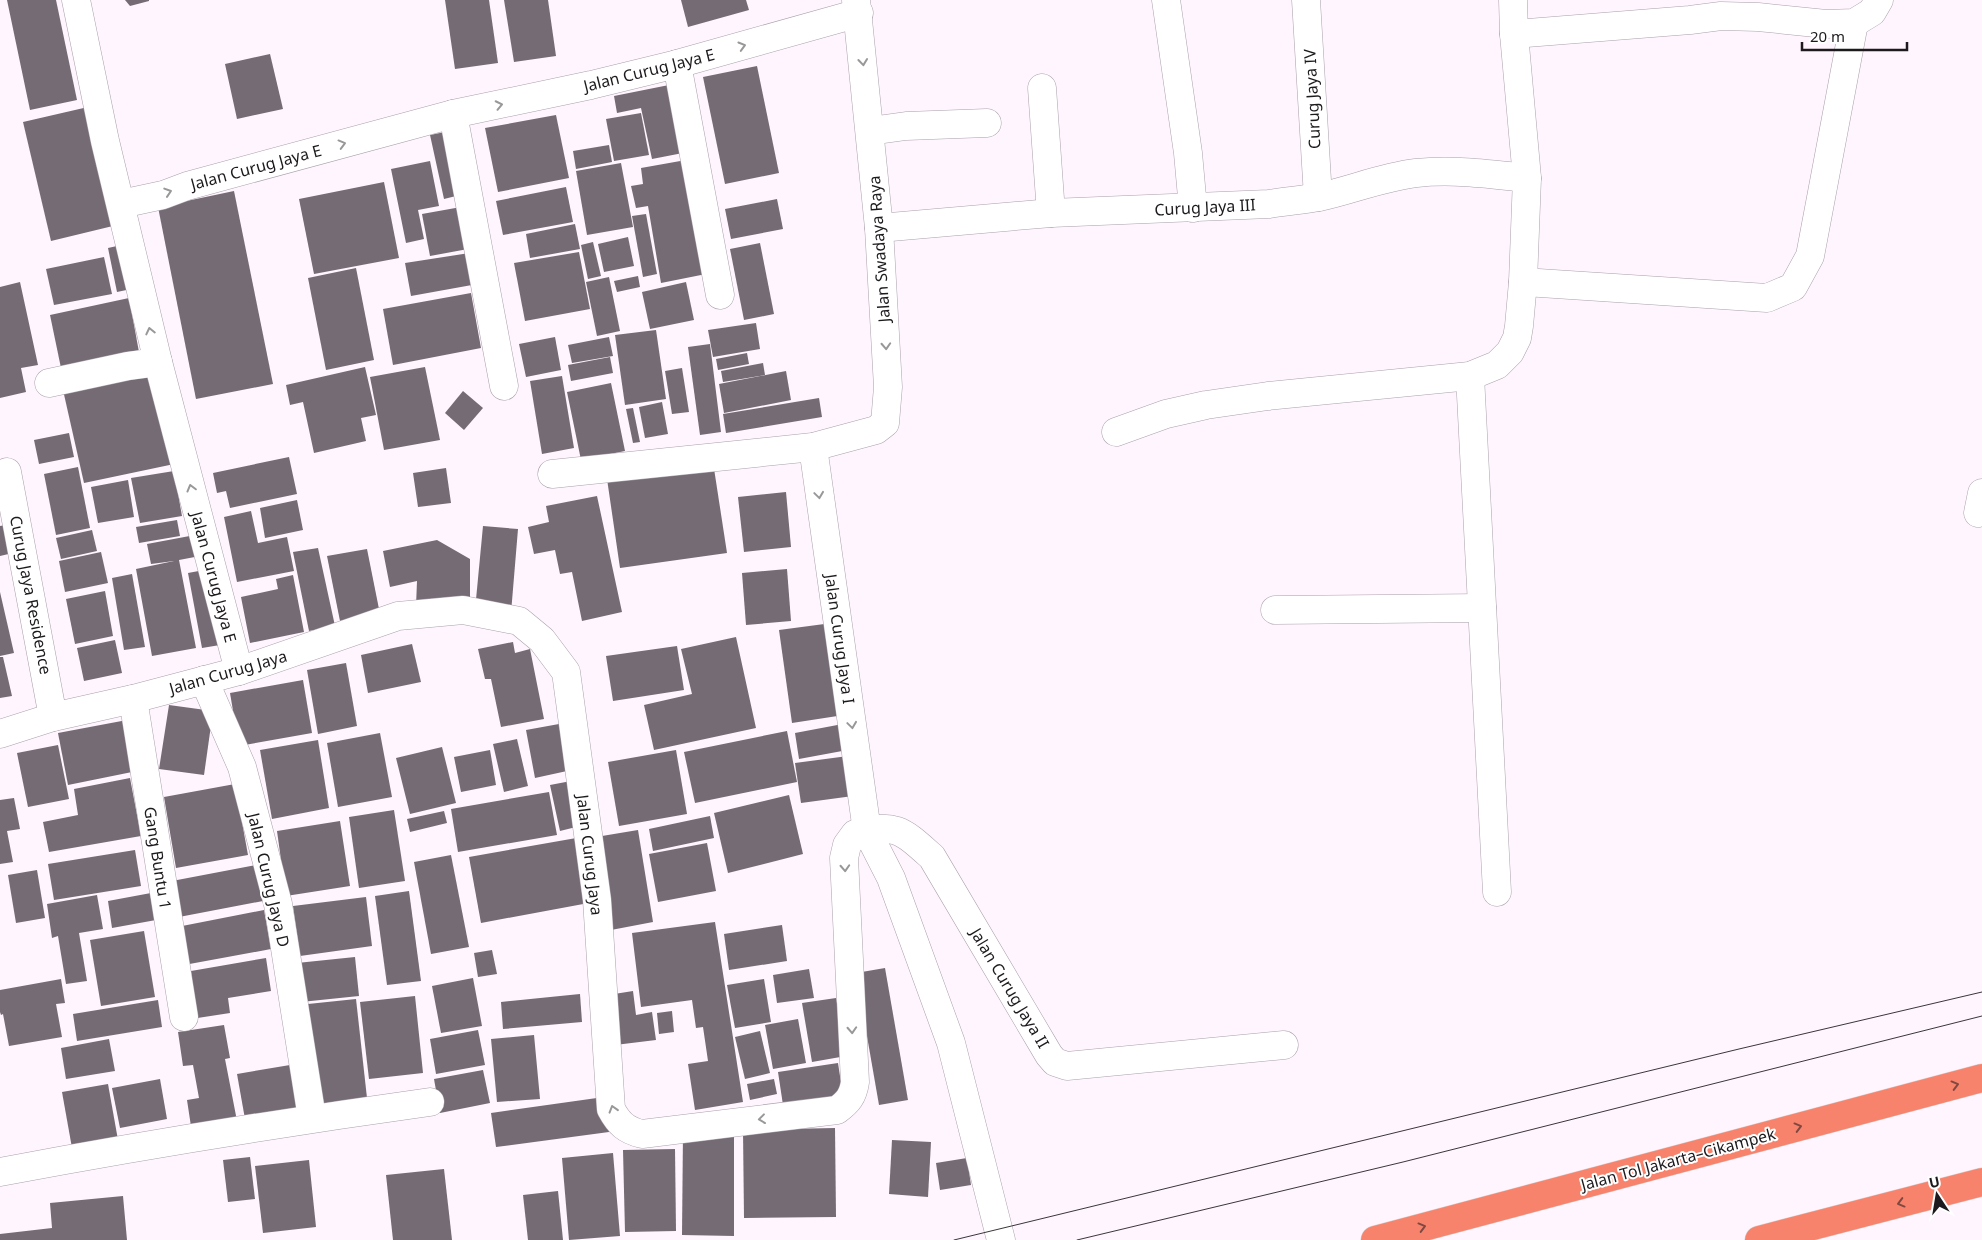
<svg xmlns="http://www.w3.org/2000/svg" width="1982" height="1240" font-family="'Noto Sans',sans-serif">
  <rect width="100%" height="100%" fill="#fff5fe"/>
  <g fill="#746b74">
    <polygon points="7,0 56,0 77,100 30,110"/>
    <polygon points="125,0 149,0 149,1 130,6"/>
    <polygon points="445,0 489,0 498,63 455,69"/>
    <polygon points="504,0 548,0 556,56 514,62"/>
    <polygon points="681,0 746,0 749,10 688,27"/>
    <polygon points="270,54 283,109 237,119 225,64"/>
    <polygon points="757,66 779,173 725,184 703,77"/>
    <polygon points="674,84 688,152 652,159 641,108 617,113 614,96"/>
    <polygon points="88,107 117,225 51,241 23,122"/>
    <polygon points="641,113 649,155 614,161 606,119"/>
    <polygon points="556,115 569,178 498,192 485,128"/>
    <polygon points="450,131 464,194 444,199 430,135"/>
    <polygon points="609,145 612,162 576,169 573,151"/>
    <polygon points="686,160 706,274 661,283 648,206 636,208 631,186 643,184 641,168"/>
    <polygon points="430,161 439,206 418,210 424,239 406,243 391,169"/>
    <polygon points="621,163 633,227 587,235 576,171"/>
    <polygon points="384,182 399,258 314,274 299,199"/>
    <polygon points="566,187 573,222 503,235 496,201"/>
    <polygon points="234,191 273,384 196,399 158,207"/>
    <polygon points="777,199 783,229 731,239 725,209"/>
    <polygon points="461,207 468,249 430,256 422,214"/>
    <polygon points="646,214 657,274 643,277 632,216"/>
    <polygon points="575,224 580,249 530,258 526,234"/>
    <polygon points="628,237 634,266 604,272 598,244"/>
    <polygon points="593,242 601,276 588,279 581,245"/>
    <polygon points="760,243 774,314 744,320 730,249"/>
    <polygon points="126,244 136,288 117,292 108,248"/>
    <polygon points="476,252 483,283 411,296 405,263"/>
    <polygon points="579,252 590,309 525,321 514,263"/>
    <polygon points="104,257 112,294 54,305 46,269"/>
    <polygon points="356,268 374,360 326,370 308,278"/>
    <polygon points="638,276 640,287 617,292 614,281"/>
    <polygon points="609,277 620,331 597,336 586,282"/>
    <polygon points="20,282 38,365 21,368 26,392 0,398 0,287"/>
    <polygon points="686,282 694,320 650,329 642,292"/>
    <polygon points="471,293 481,348 393,365 383,309"/>
    <polygon points="129,298 139,352 61,368 50,315"/>
    <polygon points="756,323 760,349 713,357 708,330"/>
    <polygon points="656,330 666,399 625,405 615,335"/>
    <polygon points="555,337 561,370 526,377 519,344"/>
    <polygon points="609,337 613,356 572,363 568,345"/>
    <polygon points="710,344 721,432 700,435 688,347"/>
    <polygon points="747,353 749,364 718,370 716,359"/>
    <polygon points="610,357 613,373 571,381 568,365"/>
    <polygon points="763,363 765,375 723,382 721,371"/>
    <polygon points="365,367 376,415 361,418 366,441 314,453 303,402 290,405 286,385"/>
    <polygon points="425,367 440,440 384,450 370,377"/>
    <polygon points="682,368 689,412 672,414 665,371"/>
    <polygon points="786,371 791,400 724,413 719,384"/>
    <polygon points="155,374 179,463 84,483 63,390"/>
    <polygon points="562,376 574,448 542,454 530,381"/>
    <polygon points="611,383 625,451 581,460 567,392"/>
    <polygon points="463,391 483,408 464,430 445,413"/>
    <polygon points="819,398 822,417 726,433 723,414"/>
    <polygon points="662,402 668,434 645,438 639,407"/>
    <polygon points="633,408 640,442 633,443 626,409"/>
    <polygon points="69,433 74,457 39,464 34,440"/>
    <polygon points="289,457 297,494 230,508 226,491 217,493 213,473"/>
    <polygon points="713,462 727,553 620,568 606,472"/>
    <polygon points="78,467 90,528 56,535 44,474"/>
    <polygon points="446,468 451,503 418,507 413,473"/>
    <polygon points="174,471 182,516 140,523 131,478"/>
    <polygon points="128,480 134,517 98,523 91,487"/>
    <polygon points="786,492 791,547 744,552 738,497"/>
    <polygon points="597,496 622,612 582,621 572,572 560,574 555,550 534,554 528,527 549,522 546,506"/>
    <polygon points="297,500 303,530 265,538 260,508"/>
    <polygon points="251,511 258,543 287,537 294,571 237,582 224,517"/>
    <polygon points="177,520 180,536 139,543 136,527"/>
    <polygon points="12,524 17,552 0,556 0,526"/>
    <polygon points="483,526 518,529 511,613 475,610"/>
    <polygon points="92,530 97,551 61,559 56,538"/>
    <polygon points="195,535 200,556 179,560 196,648 152,656 136,569 174,561 151,564 147,544"/>
    <polygon points="437,540 470,559 470,607 416,606 417,581 390,587 383,551"/>
    <polygon points="318,548 335,626 309,631 293,552"/>
    <polygon points="367,549 380,614 340,621 327,556"/>
    <polygon points="101,552 108,583 65,592 59,561"/>
    <polygon points="787,569 791,621 746,625 742,573"/>
    <polygon points="204,570 220,645 202,648 188,573"/>
    <polygon points="132,574 145,647 124,650 112,578"/>
    <polygon points="293,575 304,632 250,643 241,597 278,589 276,579"/>
    <polygon points="105,591 113,636 75,644 66,599"/>
    <polygon points="0,592 14,653 0,656"/>
    <polygon points="832,623 844,715 792,723 779,630"/>
    <polygon points="736,637 756,728 654,750 644,705 692,694 681,649"/>
    <polygon points="115,640 122,673 84,681 77,648"/>
    <polygon points="513,642 515,653 530,649 544,719 501,727 491,679 485,679 478,649"/>
    <polygon points="412,644 421,682 368,693 361,655"/>
    <polygon points="677,646 684,690 613,701 606,656"/>
    <polygon points="0,657 3,657 12,696 0,698"/>
    <polygon points="346,663 357,726 318,734 307,670"/>
    <polygon points="303,680 312,733 239,746 230,693"/>
    <polygon points="169,705 213,711 204,775 159,769"/>
    <polygon points="127,720 137,771 68,785 58,733"/>
    <polygon points="848,723 853,749 799,759 795,733"/>
    <polygon points="559,724 567,771 535,778 526,730"/>
    <polygon points="787,731 797,782 695,803 684,752"/>
    <polygon points="380,733 392,797 338,807 327,743"/>
    <polygon points="517,739 528,786 504,792 493,744"/>
    <polygon points="318,740 329,808 272,819 260,750"/>
    <polygon points="58,745 69,799 28,807 17,753"/>
    <polygon points="442,747 456,803 410,814 396,758"/>
    <polygon points="490,750 496,785 461,792 454,757"/>
    <polygon points="676,750 687,814 619,826 608,762"/>
    <polygon points="848,756 853,796 801,803 795,763"/>
    <polygon points="130,778 141,836 49,852 43,822 78,815 74,789"/>
    <polygon points="571,781 580,826 560,831 550,785"/>
    <polygon points="235,784 248,855 176,868 164,797"/>
    <polygon points="549,792 557,835 458,852 451,809"/>
    <polygon points="789,795 803,854 728,873 714,813"/>
    <polygon points="14,798 20,829 7,831 13,862 0,864 0,800"/>
    <polygon points="394,810 405,881 359,888 349,817"/>
    <polygon points="444,811 447,823 410,832 407,819"/>
    <polygon points="710,816 714,838 653,851 649,829"/>
    <polygon points="340,821 350,886 286,896 277,831"/>
    <polygon points="638,830 653,922 611,930 596,837"/>
    <polygon points="582,837 594,902 481,923 469,857"/>
    <polygon points="707,843 716,891 658,902 649,854"/>
    <polygon points="135,850 141,886 54,900 48,864"/>
    <polygon points="451,855 469,947 431,954 414,862"/>
    <polygon points="256,865 263,901 179,917 172,881"/>
    <polygon points="37,870 45,918 16,923 8,875"/>
    <polygon points="409,891 421,981 387,985 375,896"/>
    <polygon points="151,893 156,920 112,928 108,901"/>
    <polygon points="97,895 103,929 79,933 87,981 66,984 58,936 52,938 47,904"/>
    <polygon points="366,897 372,946 300,956 293,906"/>
    <polygon points="264,910 271,949 184,965 177,927"/>
    <polygon points="715,922 743,1102 695,1110 688,1064 708,1061 703,1027 696,1028 692,1000 641,1007 632,933"/>
    <polygon points="782,925 787,961 729,970 724,934"/>
    <polygon points="144,931 155,997 101,1006 90,940"/>
    <polygon points="492,950 497,974 478,977 474,953"/>
    <polygon points="355,957 359,996 301,1002 297,963"/>
    <polygon points="266,958 271,991 228,998 230,1013 191,1019 185,980 192,979 191,971"/>
    <polygon points="885,968 908,1100 879,1105 856,973"/>
    <polygon points="809,969 814,998 777,1003 773,975"/>
    <polygon points="473,978 482,1026 441,1033 432,986"/>
    <polygon points="61,979 65,1003 56,1004 62,1037 9,1046 3,1014 1,1015 0,1012 0,990"/>
    <polygon points="764,979 771,1022 735,1028 727,985"/>
    <polygon points="633,991 636,1015 652,1012 656,1040 615,1045 608,995"/>
    <polygon points="580,994 582,1022 503,1029 501,1002"/>
    <polygon points="415,996 423,1073 369,1079 360,1002"/>
    <polygon points="836,998 846,1056 812,1062 802,1003"/>
    <polygon points="356,999 368,1107 319,1112 308,1004"/>
    <polygon points="158,1000 162,1027 77,1041 73,1014"/>
    <polygon points="672,1011 674,1032 659,1034 657,1013"/>
    <polygon points="798,1019 806,1063 773,1069 765,1025"/>
    <polygon points="224,1025 230,1058 225,1059 238,1126 192,1133 187,1100 199,1098 193,1065 183,1066 178,1032"/>
    <polygon points="478,1030 485,1065 436,1074 430,1039"/>
    <polygon points="760,1031 770,1073 745,1079 735,1037"/>
    <polygon points="534,1035 540,1099 497,1102 491,1039"/>
    <polygon points="109,1039 115,1071 66,1079 61,1048"/>
    <polygon points="838,1063 843,1096 783,1105 778,1072"/>
    <polygon points="290,1065 298,1110 245,1119 237,1074"/>
    <polygon points="483,1070 490,1103 440,1113 434,1079"/>
    <polygon points="160,1079 167,1119 120,1128 112,1088"/>
    <polygon points="774,1079 777,1094 750,1100 747,1084"/>
    <polygon points="108,1084 118,1140 72,1148 62,1092"/>
    <polygon points="604,1097 609,1132 496,1147 491,1113"/>
    <polygon points="835,1128 836,1217 744,1218 743,1130"/>
    <polygon points="683,1132 734,1132 734,1236 682,1235"/>
    <polygon points="892,1140 931,1142 928,1197 889,1194"/>
    <polygon points="675,1149 676,1231 625,1232 623,1150"/>
    <polygon points="613,1153 620,1236 569,1240 562,1158"/>
    <polygon points="250,1157 255,1199 228,1202 223,1160"/>
    <polygon points="967,1158 971,1185 940,1190 936,1163"/>
    <polygon points="309,1160 316,1227 263,1233 255,1166"/>
    <polygon points="444,1169 452,1240 393,1240 386,1175"/>
    <polygon points="558,1191 563,1240 528,1240 523,1195"/>
    <polygon points="123,1196 127,1240 0,1240 0,1234 52,1228 50,1203"/>
  </g>
  <g fill="none" stroke-linecap="round" stroke-linejoin="round">
    <defs>
      <g id="street">
        <polyline points="76,0 105,141 158,362 239,671"/>
        <polyline points="1166,0 1188,153 1193,208"/>
        <polyline points="1306,0 1318,197"/>
        <polyline points="1514,34 1690,20 1721,16 1758,17 1826,24 1854,23 1872,12 1879,0"/>
        <polyline points="677,64 720,295"/>
        <polyline points="1042,88 1051,213"/>
        <polyline points="453,114 504,386"/>
        <polyline points="870,131 906,126 987,123"/>
        <polyline points="121,204 163,195 187,186 453,114 591,85 677,64 859,13"/>
        <path d="M879,228L1051,213L1269,204C1286,201 1303,200 1319,197C1352,190 1382,177 1416,173C1453,169 1490,174 1527,178"/>
        <polyline points="1523,282 1767,298 1793,287 1810,256 1854,23"/>
        <polyline points="1470,376 1497,892"/>
        <polyline points="49,383 128,366 158,362"/>
        <polyline points="1116,432 1166,414 1206,405 1268,396 1470,376 1497,365 1510,352 1517,338 1519,326 1523,282 1527,178 1514,34 1513,0"/>
        <polyline points="813,447 867,831 891,878 951,1043 1001,1240"/>
        <polyline points="7,472 53,717"/>
        <polyline points="552,474 813,447 876,430 885,423 888,387 879,228 856,0"/>
        <polyline points="1978,513 1982,493"/>
        <polyline points="1275,610 1482,608"/>
        <polyline points="204,680 242,767 278,904 312,1118"/>
        <polyline points="133,699 184,1017"/>
        <path d="M0,734L53,717L133,699L239,671L398,616L463,610L519,621L542,640L566,672L597,900L611,1109C619,1124 626,1130 642,1134L837,1110C848,1102 853,1096 855,1082L844,858L847,845L855,834C895,822 903,831 932,857L1049,1055L1055,1062L1067,1066L1284,1045"/>
        <path d="M0,1172C143,1145 286,1122 430,1102"/>
      </g>
      <g id="highway">
        <polyline points="1375,1240 1982,1078"/>
        <polyline points="1759,1240 1982,1182"/>
      </g>
    </defs>
    <use href="#street" stroke="#aaa1aa" stroke-width="29"/>
    <use href="#highway" stroke="#d6d6d6" stroke-width="29"/>
    <use href="#street" stroke="#fff" stroke-width="28"/>
    <use href="#highway" stroke="#f7836d" stroke-width="28"/>
    <g stroke="#3a363a" stroke-width="1">
      <polyline points="954,1240 1739,1049 1982,992"/>
      <polyline points="1077,1240 1403,1162 1982,1016"/>
    </g>
  </g>
  <defs><path id="oneway-chevron" d="M-2-3.5L2.5 0L-2 3.5" fill="none" stroke-width="1.6" stroke-linecap="round" stroke-linejoin="round" transform="scale(1.25)"/></defs>
  <g stroke="#999899">
    <use href="#oneway-chevron" transform="translate(742 46) rotate(-16)"/>
    <use href="#oneway-chevron" transform="translate(863 62) rotate(84)"/>
    <use href="#oneway-chevron" transform="translate(499 105) rotate(-12)"/>
    <use href="#oneway-chevron" transform="translate(342 144) rotate(-15)"/>
    <use href="#oneway-chevron" transform="translate(168 192) rotate(-18)"/>
    <use href="#oneway-chevron" transform="translate(150 331) rotate(-103)"/>
    <use href="#oneway-chevron" transform="translate(886 346) rotate(87)"/>
    <use href="#oneway-chevron" transform="translate(191 488) rotate(-105)"/>
    <use href="#oneway-chevron" transform="translate(819 495) rotate(82)"/>
    <use href="#oneway-chevron" transform="translate(852 725) rotate(82)"/>
    <use href="#oneway-chevron" transform="translate(845 868) rotate(87)"/>
    <use href="#oneway-chevron" transform="translate(852 1030) rotate(87)"/>
    <use href="#oneway-chevron" transform="translate(613 1109) rotate(-107)"/>
    <use href="#oneway-chevron" transform="translate(762 1119) rotate(173)"/>
  </g>
  <g stroke="#7f4941">
    <use href="#oneway-chevron" transform="translate(1955 1085) rotate(-15)"/>
    <use href="#oneway-chevron" transform="translate(1798 1127) rotate(-15)"/>
    <use href="#oneway-chevron" transform="translate(1901 1203) rotate(165)"/>
    <use href="#oneway-chevron" transform="translate(1422 1227) rotate(-15)"/>
  </g>
  <g text-anchor="middle" stroke-width="4" stroke-linejoin="round" paint-order="stroke">
    <g font-size="16" fill="#1d1a1d" stroke="#fff">
      <text transform="translate(649 70) rotate(-14)" y="6">Jalan Curug Jaya E</text>
      <text transform="translate(1312 99) rotate(-93)" y="6">Curug Jaya IV</text>
      <text transform="translate(256 167) rotate(-15)" y="6">Jalan Curug Jaya E</text>
      <text transform="translate(1205 207) rotate(-3)" y="6">Curug Jaya III</text>
      <text transform="translate(879 249) rotate(-94)" y="6">Jalan Swadaya Raya</text>
      <text transform="translate(214 577) rotate(75)" y="6">Jalan Curug Jaya E</text>
      <text transform="translate(31 595) rotate(79)" y="6">Curug Jaya Residence</text>
      <text transform="translate(840 639) rotate(82)" y="6">Jalan Curug Jaya I</text>
      <text transform="translate(228 672) rotate(-16)" y="6">Jalan Curug Jaya</text>
      <text transform="translate(590 855) rotate(83)" y="6">Jalan Curug Jaya</text>
      <text transform="translate(158 858) rotate(81)" y="6">Gang Buntu 1</text>
      <text transform="translate(269 880) rotate(77)" y="6">Jalan Curug Jaya D</text>
      <text transform="translate(1010 988) rotate(59)" y="6">Jalan Curug Jaya II</text>
      <text transform="translate(1678 1159) rotate(-15)" y="6">Jalan Tol Jakarta–Cikampek</text>
    </g>
  </g>
  <g transform="translate(1937 1195) rotate(348)" stroke="#ffffff" stroke-width="4" paint-order="stroke">
  <path d="M0-4L9 19L0 12L-9 19Z" fill="#1d1a1d"/>
  <text y="-8" font-size="14" font-weight="bold" text-anchor="middle" fill="#1d1a1d">U</text>
  </g>
  <path d="M1802 42v8h105v-8" fill="none" stroke="#1d1a1d" stroke-width="2.5"/>
  <text x="1810" y="42" font-size="15" fill="#1d1a1d" stroke="#ffffff" stroke-width="4" paint-order="stroke">20 m</text>
</svg>
